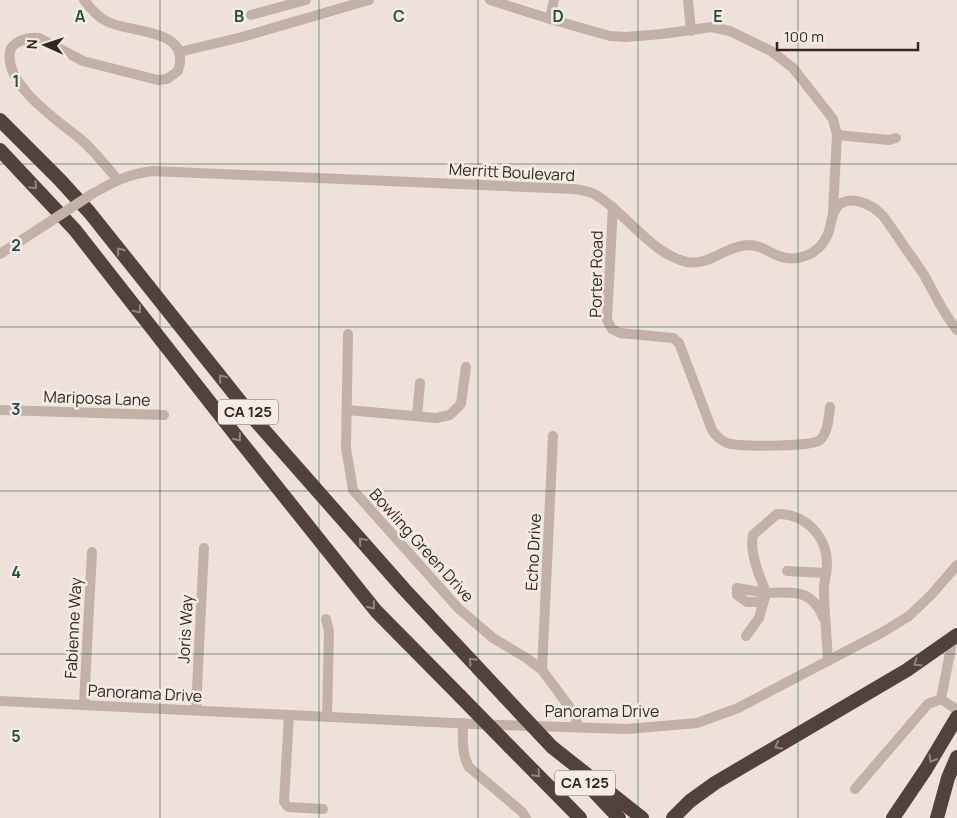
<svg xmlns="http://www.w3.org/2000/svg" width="957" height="818" font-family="Manrope,sans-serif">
  <rect width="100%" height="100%" fill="#ede1d9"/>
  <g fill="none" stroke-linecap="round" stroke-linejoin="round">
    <g stroke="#c3b1a7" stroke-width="10">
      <path d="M84,0C90,8 97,16 106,21C129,34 193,27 178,71L167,79L158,80L83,61L39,38C29,37 19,39 11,48C0,82 57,120 78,137C92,148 105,165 117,179"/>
      <polyline points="490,0 550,19 610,36 626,37 662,34 712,27 730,31 771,51 793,68 833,119 837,135 833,212"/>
      <polyline points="688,0 691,31"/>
      <polyline points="251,15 306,0"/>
      <polyline points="550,19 554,0"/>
      <polyline points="179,52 242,37 369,0"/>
      <polyline points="837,135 889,140 896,138"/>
      <path d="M92,194C115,181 126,175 152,171L574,189C581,190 590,191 596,195C626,213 651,254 687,262C710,266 725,246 748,245C761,245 768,252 779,256C797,263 819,254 827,236C832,226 830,213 839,205C851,195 870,204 880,213C887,219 892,230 898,237C906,250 916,262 924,275C935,294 942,312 957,330"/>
      <path d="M613,207L607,320L612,329L620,333L673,338L679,343L712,430C716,436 720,440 727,443C738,447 811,447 820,440C828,433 829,417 830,407"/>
      <polyline points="0,254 48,223"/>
      <polyline points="348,334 346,448 353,490 458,608 493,638 528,659 542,670 568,705 575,716 578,727"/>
      <polyline points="0,410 164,415"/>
      <polyline points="347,410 436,418 450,415 461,404 466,367"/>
      <polyline points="417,416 420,383"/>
      <polyline points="787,571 825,573"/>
      <path d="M765,597L760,602H747L737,595V588L766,593C760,576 749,554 753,535L777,514C806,514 827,536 827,565C827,573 824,581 824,588C824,612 827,637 828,661"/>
      <polyline points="326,619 329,631 327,717"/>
      <path d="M746,636L759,618L766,593C793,592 812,589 823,617"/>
      <polyline points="542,670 553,436"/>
      <polyline points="941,699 953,638"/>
      <polyline points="0,701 473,724 627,729 697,723 738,708 883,632 909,616 931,595 957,565"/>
      <polyline points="84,704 92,552"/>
      <polyline points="196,710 204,548"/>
      <polyline points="289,715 284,802 288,807 323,809"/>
      <path d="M463,723C463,739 461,753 469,767L522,812L526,818"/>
      <polyline points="855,789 928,704 941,699 957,710"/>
    </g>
    <g stroke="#51423e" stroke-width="14">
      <polyline points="0,120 60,180 90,213 255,420 404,589 505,697"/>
      <polyline points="0,150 75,230 241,442 376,611 460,696"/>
      <polyline points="510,747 580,818"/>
      <polyline points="552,747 642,818"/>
      <polyline points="582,779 619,818"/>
      <polyline points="673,818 690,801 715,783 907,670 957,635"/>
      <polyline points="893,818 926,769 957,717"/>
      <polyline points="937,818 948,778 957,757"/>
    </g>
    <polyline stroke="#c3b1a7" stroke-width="10" points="48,223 92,194"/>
    <g stroke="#51423e" stroke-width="14">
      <polyline points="460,696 510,747"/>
      <polyline points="505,697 552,747"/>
    </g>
  </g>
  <defs><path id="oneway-chevron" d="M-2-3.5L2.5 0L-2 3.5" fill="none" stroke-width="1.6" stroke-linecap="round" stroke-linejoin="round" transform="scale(1.25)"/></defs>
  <g stroke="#938680">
    <use href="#oneway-chevron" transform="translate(34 186) rotate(47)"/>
    <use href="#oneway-chevron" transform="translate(120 251) rotate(-129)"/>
    <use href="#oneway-chevron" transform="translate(138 310) rotate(52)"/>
    <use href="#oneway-chevron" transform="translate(222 378) rotate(-129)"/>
    <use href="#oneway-chevron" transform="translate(238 438) rotate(52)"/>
    <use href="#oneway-chevron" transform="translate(362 541) rotate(-131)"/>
    <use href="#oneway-chevron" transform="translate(372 606) rotate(51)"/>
    <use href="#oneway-chevron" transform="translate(472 661) rotate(-133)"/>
    <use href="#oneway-chevron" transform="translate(917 663) rotate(145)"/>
    <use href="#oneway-chevron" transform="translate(778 746) rotate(150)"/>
    <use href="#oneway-chevron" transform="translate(932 759) rotate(120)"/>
    <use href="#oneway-chevron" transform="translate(537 774) rotate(45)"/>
  </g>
  <path fill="none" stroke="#214d4b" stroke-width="1" stroke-opacity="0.55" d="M160,0V818M319,0V818M478,0V818M638,0V818M798,0V818M0,164H957M0,327H957M0,491H957M0,654H957"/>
  <g text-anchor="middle" stroke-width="5" stroke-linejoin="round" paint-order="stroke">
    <g fill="#f6ece4" stroke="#6c635f" stroke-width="1">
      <rect x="218" y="399.5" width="60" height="25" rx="4"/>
      <rect x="555" y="770.5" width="60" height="25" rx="4"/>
    </g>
    <g font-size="15" font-weight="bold" fill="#312826">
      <text x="248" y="417">CA 125</text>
      <text x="585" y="788">CA 125</text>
    </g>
    <g font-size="16" fill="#312826" stroke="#f6ece4">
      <text transform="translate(512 172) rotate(3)" y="6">Merritt Boulevard</text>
      <text transform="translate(596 274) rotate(-89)" y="6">Porter Road</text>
      <text transform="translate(97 398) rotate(2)" y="6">Mariposa Lane</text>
      <text transform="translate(422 545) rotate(48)" y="6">Bowling Green Drive</text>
      <text transform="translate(533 552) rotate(-87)" y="6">Echo Drive</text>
      <text transform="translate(73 628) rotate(-87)" y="6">Fabienne Way</text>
      <text transform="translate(185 629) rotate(-87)" y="6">Joris Way</text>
      <text transform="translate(145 693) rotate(3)" y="6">Panorama Drive</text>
      <text x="602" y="717">Panorama Drive</text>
    </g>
  </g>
  <g font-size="16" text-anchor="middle" font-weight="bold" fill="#214d4b" stroke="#f6ece4" stroke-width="5" stroke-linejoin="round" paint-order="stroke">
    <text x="80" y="22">A</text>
    <text x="239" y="22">B</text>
    <text x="399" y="22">C</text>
    <text x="558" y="22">D</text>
    <text x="718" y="22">E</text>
    <text x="16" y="87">1</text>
    <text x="16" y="251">2</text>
    <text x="16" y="415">3</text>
    <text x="16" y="578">4</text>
    <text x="16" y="742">5</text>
  </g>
  <g transform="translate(45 45) rotate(273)" stroke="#f6ece4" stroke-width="4" paint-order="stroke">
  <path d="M0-4L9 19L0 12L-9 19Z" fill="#312826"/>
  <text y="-8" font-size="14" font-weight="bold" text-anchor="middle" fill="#312826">N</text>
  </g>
  <path d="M777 42v8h141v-8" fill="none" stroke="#312826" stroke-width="2.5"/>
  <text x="784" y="42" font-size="15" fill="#312826" stroke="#f6ece4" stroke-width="4" paint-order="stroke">100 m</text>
</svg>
